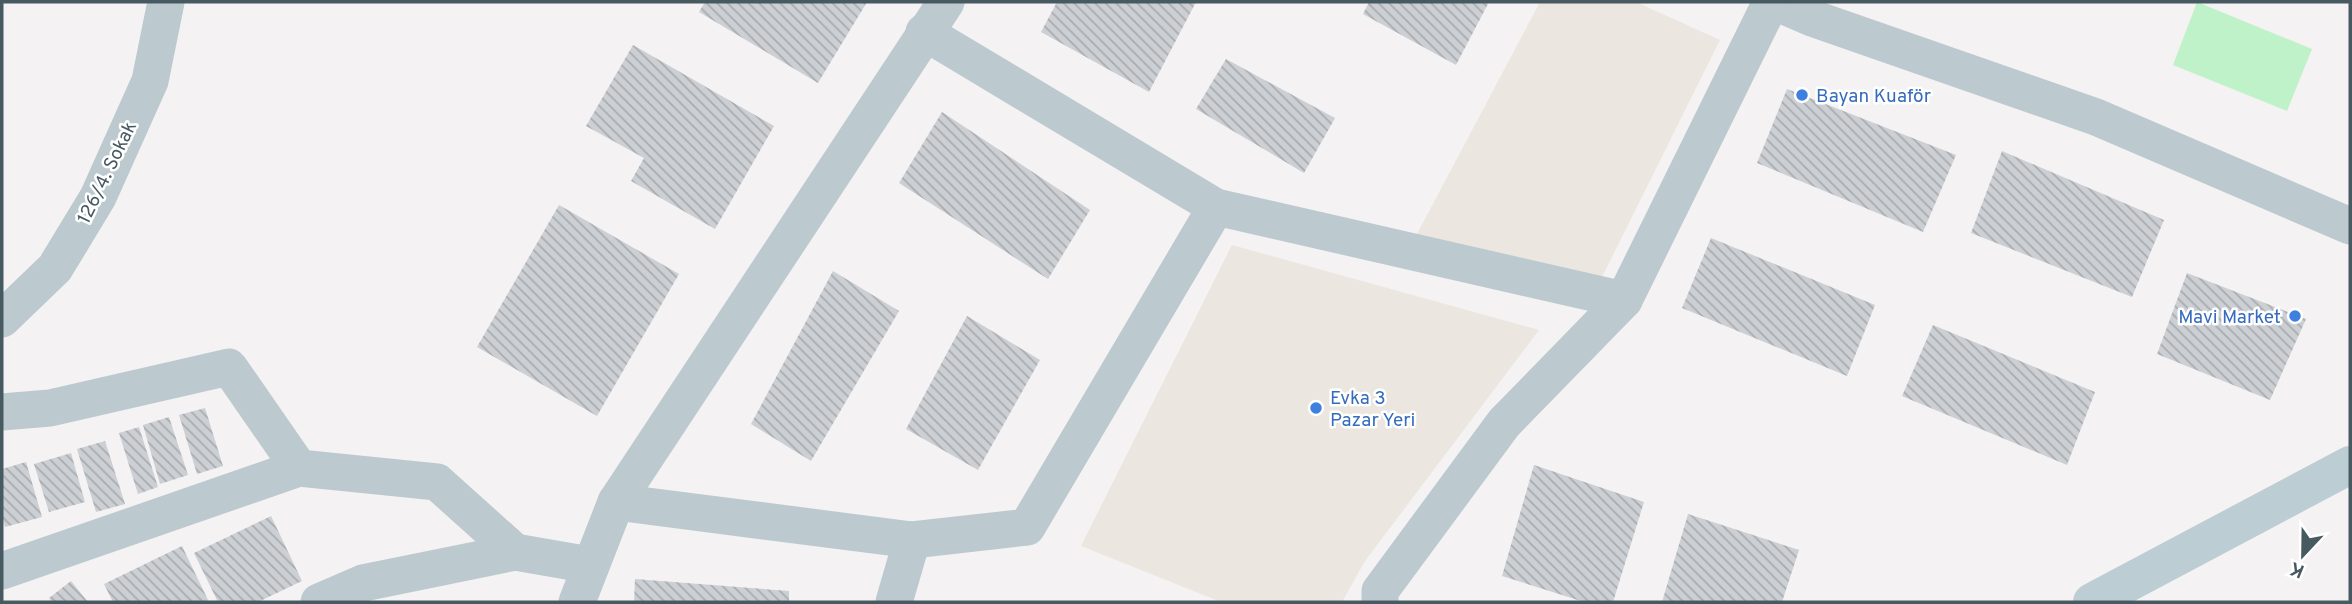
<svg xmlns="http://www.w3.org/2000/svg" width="2352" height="604" font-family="Overpass,sans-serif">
  <defs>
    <pattern id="building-back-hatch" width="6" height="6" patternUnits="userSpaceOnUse" patternTransform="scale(1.75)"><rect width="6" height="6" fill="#ccd0d4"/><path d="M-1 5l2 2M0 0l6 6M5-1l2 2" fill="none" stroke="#a8acaf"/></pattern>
  </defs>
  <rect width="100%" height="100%" fill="#f4f2f2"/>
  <g fill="#ebe6df">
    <polygon points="1540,2 1636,2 1720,40 1601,279 1417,234"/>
    <polygon points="1232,245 1539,330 1365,561 1342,602 1221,602 1081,546"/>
  </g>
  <polygon fill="#c0f2c9" points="2197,2 2312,49 2287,111 2173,65"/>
  <g fill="url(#building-back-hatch)">
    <polygon points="705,2 867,2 818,83 699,12"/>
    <polygon points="1057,2 1196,2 1149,92 1041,32"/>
    <polygon points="1369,2 1489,2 1456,65 1363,14"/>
    <polygon points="633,45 774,126 715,229 631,181 644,158 586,126"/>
    <polygon points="1226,59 1335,118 1304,173 1196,109"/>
    <polygon points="1787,89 1956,155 1923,232 1757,163"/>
    <polygon points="942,112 1090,210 1048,279 899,183"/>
    <polygon points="2002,151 2164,220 2132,297 1971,233"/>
    <polygon points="559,205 679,274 597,416 477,347"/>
    <polygon points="1711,238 1875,305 1847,376 1682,308"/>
    <polygon points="833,271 899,311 811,461 751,424"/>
    <polygon points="2187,273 2306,319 2270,400 2157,354"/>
    <polygon points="967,316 1040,360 978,470 906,429"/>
    <polygon points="1933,325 2095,392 2067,465 1902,396"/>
    <polygon points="205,408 223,466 197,474 179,415"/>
    <polygon points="169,417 188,475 160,484 143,425"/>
    <polygon points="139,427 158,487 138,494 119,433"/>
    <polygon points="105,441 125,504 96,512 77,449"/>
    <polygon points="71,453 85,502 49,512 34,464"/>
    <polygon points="26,462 42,517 5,527 2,515 2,469"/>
    <polygon points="1534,465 1644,502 1613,602 1584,602 1502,576"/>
    <polygon points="1688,514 1799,550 1782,602 1662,602"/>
    <polygon points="271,516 302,581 258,602 218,602 194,553"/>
    <polygon points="182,546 209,602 113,602 104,584"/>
    <polygon points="635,579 789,591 789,602 634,602"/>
    <polygon points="71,581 88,602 52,602 49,598"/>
  </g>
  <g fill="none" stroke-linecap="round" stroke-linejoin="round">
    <g stroke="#bccacf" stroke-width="37">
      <polyline points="1775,2 1812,18 2096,117 2350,226"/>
      <polyline points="924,32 1216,207 1624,300"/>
      <polyline points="2,319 55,268 98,197 150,81 166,2"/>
      <polyline points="2,412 50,408 229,367 299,468"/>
      <polyline points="616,502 912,540 1027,527 1216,207"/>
      <polyline points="2,571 299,468 437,482 515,552"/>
      <polyline points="319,602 363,583 515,552 590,565"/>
      <polyline points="577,602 616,502 946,2"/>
      <polyline points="894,602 912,540"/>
      <polyline points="1380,602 1380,591 1504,423 1624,300 1771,2"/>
    </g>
    <polyline stroke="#bdcdd4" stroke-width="38" points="2092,602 2350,465"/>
  </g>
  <g fill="#3f7fe0" stroke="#fff" stroke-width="2.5">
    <circle cx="1802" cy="95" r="7"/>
    <circle cx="2295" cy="316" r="7"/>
    <circle cx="1316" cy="408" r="7"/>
  </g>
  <g text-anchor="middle" stroke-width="5" stroke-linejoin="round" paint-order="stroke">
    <g font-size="19" fill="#366cbe" stroke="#fff" text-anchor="start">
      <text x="1816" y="102">Bayan Kuaför</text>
      <text x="2281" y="323" text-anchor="end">Mavi Market</text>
      <text x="1330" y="404">Evka 3<tspan x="1330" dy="22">Pazar Yeri</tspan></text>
    </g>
    <g font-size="19" fill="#485a61" stroke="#fff">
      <text transform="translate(106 172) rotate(-64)" y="7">126/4. Sokak</text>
    </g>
  </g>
  <rect width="2352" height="604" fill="none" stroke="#485a61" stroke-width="7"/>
  <g transform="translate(2303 555) rotate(202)" stroke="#ffffff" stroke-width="5" paint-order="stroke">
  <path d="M0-5L12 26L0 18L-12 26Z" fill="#485a61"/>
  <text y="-10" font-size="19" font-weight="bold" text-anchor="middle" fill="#485a61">K</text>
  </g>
</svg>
